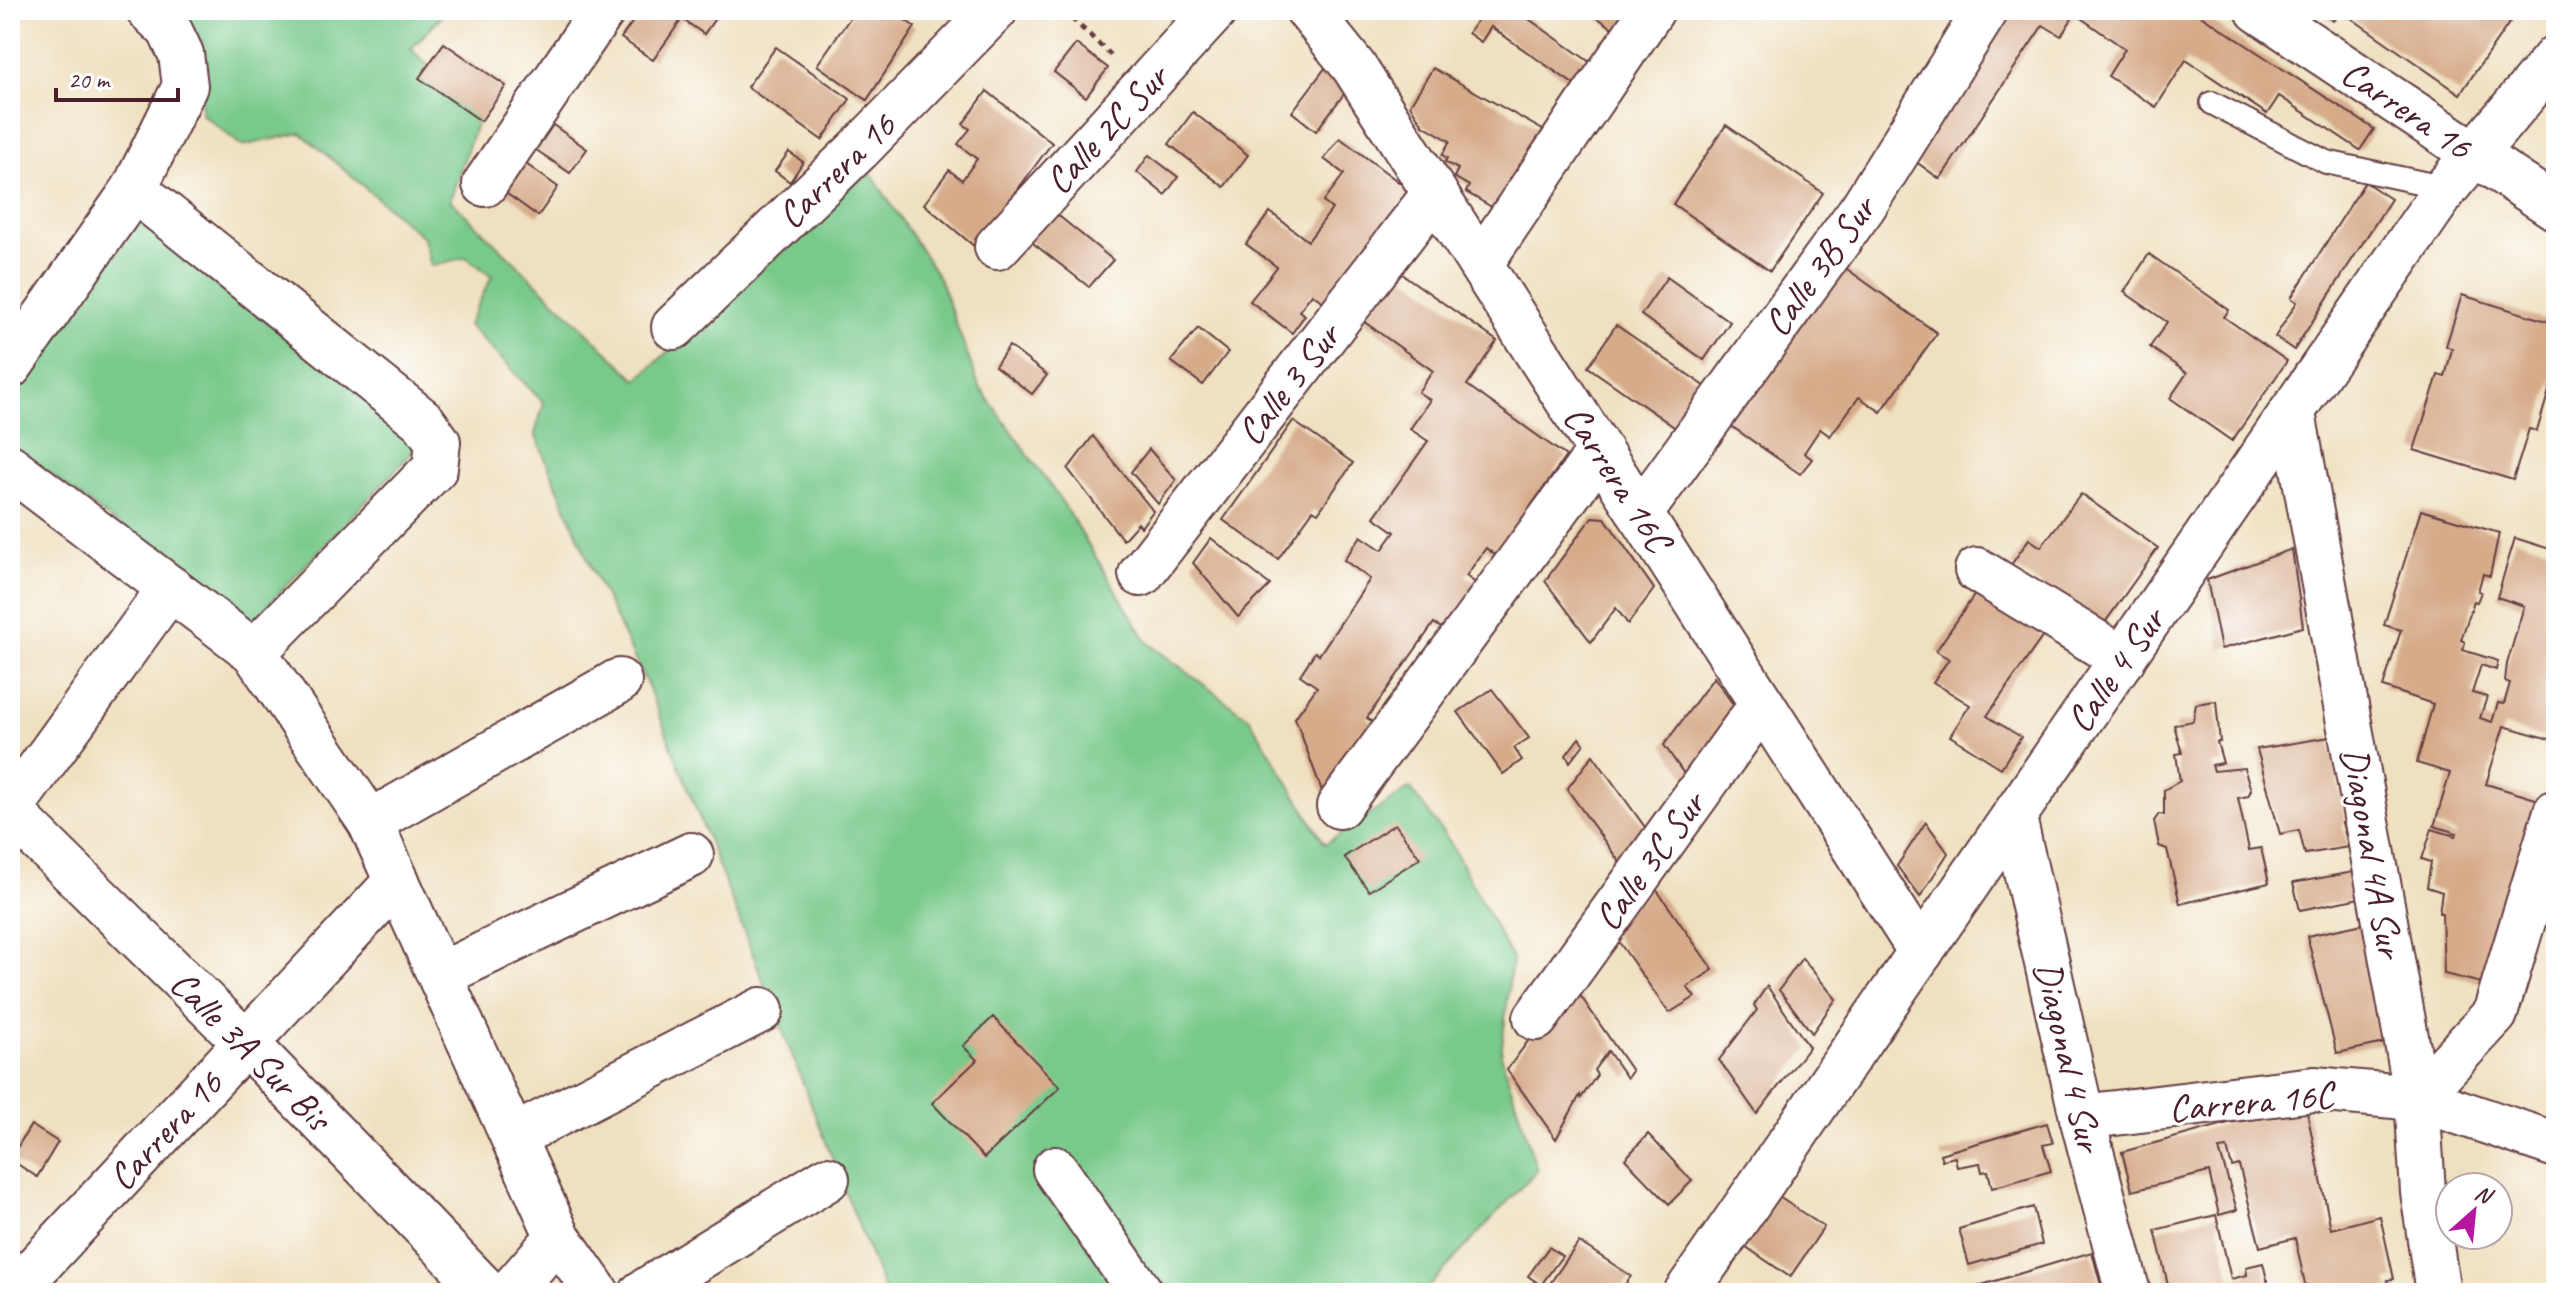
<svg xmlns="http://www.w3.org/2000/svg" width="2566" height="1303" font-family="Caveat,sans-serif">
  <rect width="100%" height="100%" fill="#fff"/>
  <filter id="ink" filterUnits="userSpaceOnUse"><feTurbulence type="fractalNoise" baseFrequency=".0125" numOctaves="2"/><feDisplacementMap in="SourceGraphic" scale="16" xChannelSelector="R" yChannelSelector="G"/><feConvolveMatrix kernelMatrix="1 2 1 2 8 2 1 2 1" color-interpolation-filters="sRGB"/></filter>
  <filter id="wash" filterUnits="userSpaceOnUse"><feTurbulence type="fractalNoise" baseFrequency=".006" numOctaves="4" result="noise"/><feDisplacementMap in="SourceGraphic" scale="32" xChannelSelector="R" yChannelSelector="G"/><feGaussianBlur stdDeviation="1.8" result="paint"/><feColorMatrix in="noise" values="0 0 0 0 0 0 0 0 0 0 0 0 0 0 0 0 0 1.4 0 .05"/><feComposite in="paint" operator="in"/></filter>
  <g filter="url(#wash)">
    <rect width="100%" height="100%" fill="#efe0c0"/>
    <g fill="#79c98b" stroke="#62745b" stroke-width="2">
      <polygon points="197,10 447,10 411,49 479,115 450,200 637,380 868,169 939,278 979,386 1064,505 1148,643 1250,719 1325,844 1410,788 1450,842 1512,959 1501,1055 1537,1170 1423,1293 885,1293 648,686 595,576 535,434 544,403 468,325 492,276 466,257 431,266 424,238 301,133 242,146 202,114 199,72 185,15"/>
      <polygon points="147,210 422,442 250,624 10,444 10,405"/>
    </g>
    <g id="blocks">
      <g fill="#d6ab8a">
        <polygon points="641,10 721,10 704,34 682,19 653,60 621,38"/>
        <polygon points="845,10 891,10 915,27 867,100 817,65 852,15"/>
        <polygon points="1467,10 1516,10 1594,65 1579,88 1491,27 1481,42 1468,33 1479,18"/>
        <polygon points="1586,10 1631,10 1617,31"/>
        <polygon points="2005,10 2193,10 2374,129 2360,150 2279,96 2267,114 2186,60 2156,107 2108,76 2125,49 2075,14 2061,36 2043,25 1940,179 1908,156"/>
        <polygon points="2318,10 2447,13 2518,10 2460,94 2341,11 2333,21"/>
        <polygon points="444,43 506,86 481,121 419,78"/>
        <polygon points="1076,44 1108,68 1086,97 1054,72"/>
        <polygon points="776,47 850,99 822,140 747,87"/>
        <polygon points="1329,63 1353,82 1316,131 1292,112"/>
        <polygon points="1433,68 1548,133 1497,210 1466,192 1469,186 1454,177 1458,169 1445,162 1447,158 1442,155 1450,141 1423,125 1410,105"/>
        <polygon points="987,91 1052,143 975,247 924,204 949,170 962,180 977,159 958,144 970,129 963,124"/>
        <polygon points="1193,112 1248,155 1224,187 1169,144"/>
        <polygon points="546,120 587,149 570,173 529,145"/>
        <polygon points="1726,125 1823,193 1770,271 1673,204"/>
        <polygon points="1340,138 1416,195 1334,310 1312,294 1299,311 1305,315 1292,333 1250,301 1277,267 1246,244 1270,212 1308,241 1332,209 1323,202 1344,174 1324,159"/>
        <polygon points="789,152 803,162 790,182 775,171"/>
        <polygon points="1149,155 1178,177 1165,195 1137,172"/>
        <polygon points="519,159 558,187 538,216 499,188"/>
        <polygon points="2365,182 2391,199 2294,350 2275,337 2297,302 2291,298"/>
        <polygon points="1054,212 1113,260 1089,287 1029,240"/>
        <polygon points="2149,254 2229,310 2224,317 2287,361 2232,441 2170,398 2187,373 2150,347 2167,322 2124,292"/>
        <polygon points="1837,262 1937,333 1881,412 1859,397 1830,436 1820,429 1804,453 1812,459 1800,474 1724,421"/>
        <polygon points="1398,271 1497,341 1467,385 1566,456 1496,556 1486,548 1466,576 1477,584 1444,630 1434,623 1367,718 1377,725 1325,799 1295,718 1317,687 1300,675 1315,652 1319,655 1370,579 1344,560 1361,536 1382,550 1395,532 1374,517 1428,441 1410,429 1430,400 1418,392 1433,371 1363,321"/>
        <polygon points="1667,277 1730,322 1704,360 1641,315"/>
        <polygon points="2462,295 2556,324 2556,367 2537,431 2529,429 2513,480 2414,450 2438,375 2445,377 2452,349 2446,346"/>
        <polygon points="1616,325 1709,389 1680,431 1588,367"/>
        <polygon points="1198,328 1228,352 1203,385 1171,361"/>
        <polygon points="1009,346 1047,375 1032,394 995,366"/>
        <polygon points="1293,421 1353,463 1318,513 1313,510 1278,559 1223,520"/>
        <polygon points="1093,436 1153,511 1141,527 1138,523 1123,540 1068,469"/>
        <polygon points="1149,449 1176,480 1158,504 1131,472"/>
        <polygon points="2081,494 2158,548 2101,628 2011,565 2029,539 2041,547"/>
        <polygon points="2421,510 2499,533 2490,576 2483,574 2478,591 2481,592 2477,602 2474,601 2461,640 2465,642 2463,650 2498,661 2496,670 2481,665 2472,693 2487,697 2480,718 2492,722 2498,703 2504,704 2510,683 2505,681 2507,664 2524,606 2497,597 2515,538 2556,551 2556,741 2504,726 2486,784 2539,800 2486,984 2444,974 2442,913 2439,913 2442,892 2427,887 2431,862 2422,859 2432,829 2455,836 2457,833 2434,826 2450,773 2417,763 2433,704 2383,687 2401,630 2384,625"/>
        <polygon points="1592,517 1605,518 1654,589 1628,624 1616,608 1591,642 1545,581"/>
        <polygon points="1211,538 1270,585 1238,617 1193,563"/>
        <polygon points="2292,549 2303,627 2221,649 2207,580"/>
        <polygon points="1975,594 2043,636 1987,716 2021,737 2001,768 1950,736 1970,705 1933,682 1949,659 1936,651"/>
        <polygon points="1714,677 1737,710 1689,781 1664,745"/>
        <polygon points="1492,689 1529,738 1514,748 1522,760 1503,774 1458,712"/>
        <polygon points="2216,701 2220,742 2217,742 2223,763 2212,765 2214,771 2244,768 2251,790 2248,796 2238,798 2249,850 2261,848 2269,883 2180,904 2167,849 2159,846 2154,821 2159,814 2164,815 2164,790 2180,781 2176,754 2182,753 2174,725 2193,721 2196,704"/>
        <polygon points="2330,737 2345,822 2342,823 2349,847 2305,854 2299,830 2280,834 2257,749"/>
        <polygon points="1579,738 1584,744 1570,762 1566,755"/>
        <polygon points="1593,755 1647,830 1621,864 1567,789"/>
        <polygon points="1926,822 1948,853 1920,897 1897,866"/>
        <polygon points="1395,824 1420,858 1369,891 1344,857"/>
        <polygon points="2365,870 2370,896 2300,910 2293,883"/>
        <polygon points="1654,886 1713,970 1687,987 1695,997 1669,1013 1609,928"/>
        <polygon points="2363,924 2385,1043 2337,1053 2307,936"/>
        <polygon points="1802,958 1836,999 1812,1033 1779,990"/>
        <polygon points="1571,982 1632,1071 1627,1078 1608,1051 1594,1070 1597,1075 1581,1098 1580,1095 1556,1139 1507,1070"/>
        <polygon points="1767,986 1809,1047 1757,1114 1719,1060 1757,1010 1754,1005"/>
        <polygon points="993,1017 1060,1087 984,1158 932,1103 977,1060 963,1046"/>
        <polygon points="2307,1112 2331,1229 2380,1216 2394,1279 2387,1280 2391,1293 2307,1293 2295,1238 2260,1247 2239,1165 2232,1167 2227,1148 2219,1149 2237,1210 2219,1215 2209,1172 2132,1191 2122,1152 2228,1123"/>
        <polygon points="2047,1123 2053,1143 2043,1145 2051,1171 1992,1188 1988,1171 1982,1172 1980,1163 1957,1167 1955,1157 1942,1160 1940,1154"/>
        <polygon points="31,1125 58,1142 37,1177 10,1159"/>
        <polygon points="1648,1134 1692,1181 1669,1204 1625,1159"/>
        <polygon points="1767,1189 1824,1227 1790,1277 1733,1238"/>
        <polygon points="2033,1207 2042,1244 1969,1265 1959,1229"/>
        <polygon points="2216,1215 2231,1279 2247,1275 2246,1267 2263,1263 2269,1288 2250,1293 2170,1293 2155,1230"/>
        <polygon points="1579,1242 1631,1276 1619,1293 1567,1293 1551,1282"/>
        <polygon points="1549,1247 1562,1256 1541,1285 1528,1276"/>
        <polygon points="2092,1252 2103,1293 1977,1293 1975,1287"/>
      </g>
    </g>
  </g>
  <g filter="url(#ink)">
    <use href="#blocks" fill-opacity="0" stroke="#633c41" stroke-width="2"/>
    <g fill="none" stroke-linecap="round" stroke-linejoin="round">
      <defs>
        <polyline id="lane" points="2212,103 2326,162 2446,188"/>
        <g id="street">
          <polyline points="1308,10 1354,67 1921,952"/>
          <polyline points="2258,10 2556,208"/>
          <polyline points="485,184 603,10"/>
          <polyline points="134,189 423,421 438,442 435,468 254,652"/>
          <polyline points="997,247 1215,10"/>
          <polyline points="1481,263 1652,10"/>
          <polyline points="674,327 858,150 995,10"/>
          <polyline points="10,366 134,189 185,86 181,54 169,29 149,10"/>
          <polyline points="2293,413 2417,1098 2423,1192 2438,1293"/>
          <polyline points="10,467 254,652 370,822 558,1237 597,1293"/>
          <polyline points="1640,514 1863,207 1986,10"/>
          <polyline points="1977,570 2123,659"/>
          <polyline points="1141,574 1435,193"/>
          <polyline points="1339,806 1600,451"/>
          <polyline points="10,809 170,588"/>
          <polyline points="10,811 246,1043 488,1293"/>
          <polyline points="2014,818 2082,1117 2128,1293"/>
          <polyline points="370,822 619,681"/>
          <polyline points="440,975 691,855"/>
          <polyline points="1536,1018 1762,704"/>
          <polyline points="2417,1098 2495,1014 2556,812"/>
          <polyline points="2082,1117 2314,1089 2417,1098 2556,1145"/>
          <polyline points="513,1137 761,1010"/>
          <polyline points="1055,1169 1141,1293"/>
          <polyline points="31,1273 397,881"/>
          <polyline points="509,1293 558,1237"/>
          <polyline points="642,1293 827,1179"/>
          <polyline points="1686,1293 2446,188 2556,57"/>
        </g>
      </defs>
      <use href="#lane" stroke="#633c41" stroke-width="26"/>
      <use href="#street" stroke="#633c41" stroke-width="48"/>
      <polyline stroke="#633c41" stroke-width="5" stroke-dasharray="6 6" stroke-linecap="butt" points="1063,10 1115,59"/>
      <use href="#lane" stroke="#fff" stroke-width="22"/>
      <use href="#street" stroke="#fff" stroke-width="44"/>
    </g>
  </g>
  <g text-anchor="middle" stroke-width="6" stroke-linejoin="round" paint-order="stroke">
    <g font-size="38" fill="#4a1f2b" stroke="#fff">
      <text transform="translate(2407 109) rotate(34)" y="13">Carrera 16</text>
      <text transform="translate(1106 129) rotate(-47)" y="13">Calle 2C Sur</text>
      <text transform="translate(836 170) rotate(-44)" y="13">Carrera 16</text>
      <text transform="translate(1819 266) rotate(-54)" y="13">Calle 3B Sur</text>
      <text transform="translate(1288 384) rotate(-52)" y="13">Calle 3 Sur</text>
      <text transform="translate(1618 478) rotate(57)" y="13">Carrera 16C</text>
      <text transform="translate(2115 670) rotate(-55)" y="13">Calle 4 Sur</text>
      <text transform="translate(2373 852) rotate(80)" y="13">Diagonal 4A Sur</text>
      <text transform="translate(1649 861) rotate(-54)" y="13">Calle 3C Sur</text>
      <text transform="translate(251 1050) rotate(45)" y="13">Calle 3A Sur Bis</text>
      <text transform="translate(2069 1056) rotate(77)" y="13">Diagonal 4 Sur</text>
      <text transform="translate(2251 1101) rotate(-5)" y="13">Carrera 16C</text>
      <text transform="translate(165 1130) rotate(-47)" y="13">Carrera 16</text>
    </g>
  </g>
  <rect width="2566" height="1303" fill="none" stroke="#fff" stroke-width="40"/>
  <g transform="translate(2474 1211) rotate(27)"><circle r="38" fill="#ffffff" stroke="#b7a5aa" stroke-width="2"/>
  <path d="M0-6L14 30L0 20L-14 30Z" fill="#b5179e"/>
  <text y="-12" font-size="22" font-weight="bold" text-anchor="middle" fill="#4a1f2b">N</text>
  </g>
  <path d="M56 88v12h122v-12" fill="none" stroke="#4a1f2b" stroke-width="4"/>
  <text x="68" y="88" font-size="24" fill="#4a1f2b" stroke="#ffffff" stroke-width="6" paint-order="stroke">20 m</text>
</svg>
